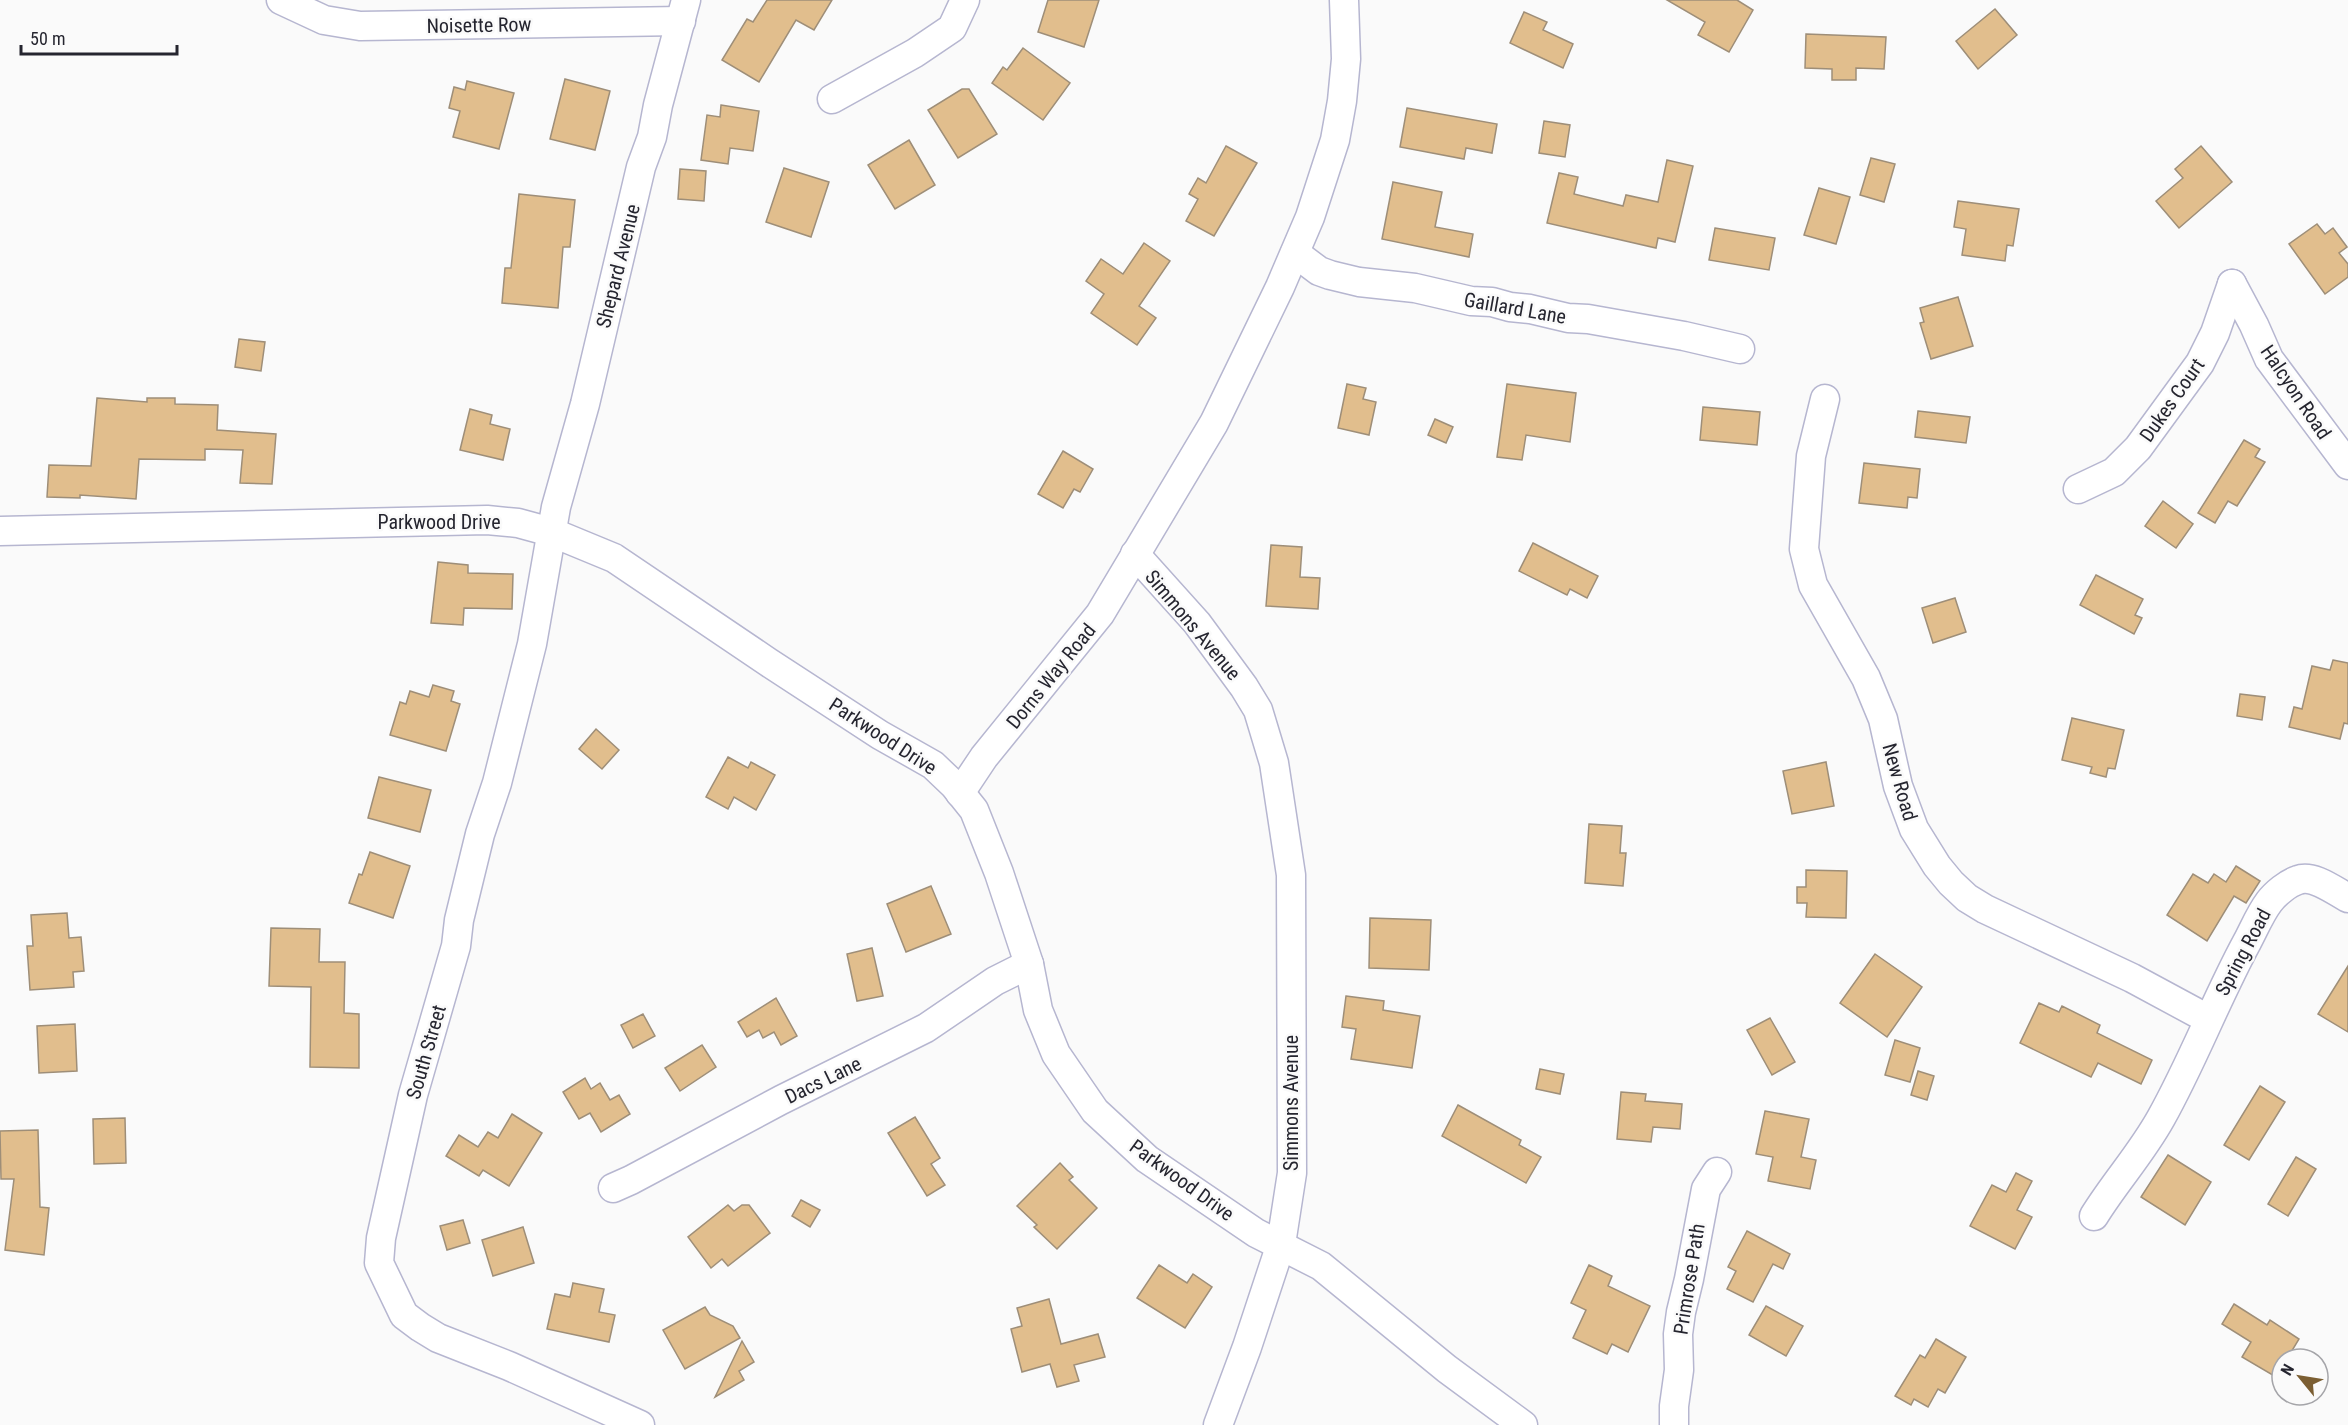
<svg xmlns="http://www.w3.org/2000/svg" width="2348" height="1425" font-family="'Roboto Condensed',sans-serif">
  <rect width="100%" height="100%" fill="#fafafa"/>
  <g fill="#e1be8d" stroke="#9e8e78" stroke-width="1.5">
    <polygon points="767,0 832,0 814,30 796,20 759,82 722,60 747,19 753,22"/>
    <polygon points="1048,0 1099,0 1084,47 1038,32"/>
    <polygon points="1667,0 1737,0 1753,10 1729,52 1698,35 1705,22"/>
    <polygon points="1995,9 2017,35 1978,69 1956,41"/>
    <polygon points="1524,12 1547,22 1543,30 1573,44 1563,68 1510,43"/>
    <polygon points="1806,34 1886,37 1884,69 1856,68 1856,80 1832,80 1832,69 1805,68"/>
    <polygon points="1023,48 1070,83 1043,120 992,83 1003,67 1007,70"/>
    <polygon points="565,79 610,91 595,150 550,139"/>
    <polygon points="467,81 514,93 499,149 453,137 460,111 449,108 454,87 465,90"/>
    <polygon points="962,89 969,89 997,134 958,158 928,110"/>
    <polygon points="721,105 759,111 753,151 730,148 728,164 701,160 707,115 720,117"/>
    <polygon points="1407,108 1497,124 1492,153 1466,148 1464,159 1400,147"/>
    <polygon points="1544,121 1570,125 1565,157 1539,153"/>
    <polygon points="909,140 935,185 895,209 868,165"/>
    <polygon points="1226,146 1257,163 1214,236 1186,221 1198,199 1189,194 1198,178 1206,183"/>
    <polygon points="2201,146 2232,182 2179,228 2156,201 2183,178 2175,169"/>
    <polygon points="1871,158 1895,164 1884,202 1860,195"/>
    <polygon points="1667,160 1693,166 1675,242 1658,238 1656,248 1547,223 1559,173 1578,177 1574,194 1623,206 1626,195 1658,202"/>
    <polygon points="784,168 829,182 811,237 766,222"/>
    <polygon points="680,169 706,171 704,201 678,199"/>
    <polygon points="1393,182 1442,192 1435,227 1473,234 1469,257 1382,239"/>
    <polygon points="1819,188 1850,197 1836,244 1804,235"/>
    <polygon points="519,194 575,200 570,247 563,247 558,308 502,303 505,268 511,268"/>
    <polygon points="1958,201 2019,209 2013,246 2007,245 2005,261 1962,255 1966,229 1954,227"/>
    <polygon points="2317,224 2325,234 2333,228 2347,247 2339,253 2348,264 2348,277 2325,294 2289,244"/>
    <polygon points="1715,228 1775,238 1769,270 1709,260"/>
    <polygon points="1144,243 1170,261 1139,306 1156,318 1137,345 1091,313 1104,294 1086,281 1101,259 1123,274"/>
    <polygon points="1958,297 1973,346 1931,359 1920,323 1924,322 1920,308"/>
    <polygon points="239,339 265,342 261,371 235,367"/>
    <polygon points="1347,384 1366,388 1363,399 1376,402 1369,435 1338,428"/>
    <polygon points="1507,384 1576,393 1570,442 1526,435 1522,460 1497,457"/>
    <polygon points="97,398 147,402 147,398 175,398 175,404 218,405 217,430 276,434 272,484 240,483 243,450 205,449 205,460 139,459 136,499 80,495 80,498 47,497 49,465 91,466"/>
    <polygon points="1703,407 1760,412 1757,445 1700,440"/>
    <polygon points="470,409 492,415 490,424 510,429 503,460 460,450"/>
    <polygon points="1918,411 1970,417 1966,443 1915,437"/>
    <polygon points="1435,419 1453,427 1446,443 1428,435"/>
    <polygon points="2244,440 2260,449 2255,457 2265,462 2237,506 2228,501 2215,523 2198,513"/>
    <polygon points="1063,451 1093,469 1080,492 1074,489 1063,508 1038,494"/>
    <polygon points="1864,463 1920,469 1917,498 1908,497 1907,508 1859,503"/>
    <polygon points="2163,501 2193,524 2176,548 2145,526"/>
    <polygon points="1533,543 1598,576 1587,598 1570,589 1567,595 1519,571"/>
    <polygon points="1271,545 1302,547 1300,577 1320,578 1318,609 1266,606"/>
    <polygon points="438,562 468,565 468,573 513,574 512,609 464,608 463,625 431,623"/>
    <polygon points="2096,575 2143,599 2135,615 2142,618 2134,634 2080,605"/>
    <polygon points="1955,598 1966,632 1933,643 1922,608"/>
    <polygon points="2333,660 2348,663 2348,724 2344,723 2340,739 2289,727 2294,707 2302,709 2312,666 2330,670"/>
    <polygon points="433,685 454,691 451,701 460,704 446,751 390,735 400,702 406,704 410,691 429,697"/>
    <polygon points="2240,694 2265,697 2262,720 2237,716"/>
    <polygon points="2072,718 2124,730 2115,769 2108,768 2106,777 2090,773 2092,767 2062,760"/>
    <polygon points="596,729 619,750 602,769 579,749"/>
    <polygon points="728,757 748,768 751,762 775,775 756,810 734,797 728,809 706,797"/>
    <polygon points="1826,762 1834,806 1792,814 1783,771"/>
    <polygon points="379,777 431,790 420,832 368,818"/>
    <polygon points="1589,824 1622,826 1620,853 1626,853 1623,886 1585,883"/>
    <polygon points="370,852 410,866 393,918 349,903 359,874 362,875"/>
    <polygon points="2236,866 2260,881 2246,903 2234,896 2207,941 2167,915 2193,874 2208,883 2214,874 2226,882"/>
    <polygon points="1806,870 1847,871 1846,918 1806,917 1807,903 1797,903 1797,887 1806,887"/>
    <polygon points="931,886 951,934 906,952 887,904"/>
    <polygon points="67,913 69,938 81,937 84,971 73,972 74,987 30,990 27,946 33,946 31,915"/>
    <polygon points="1370,918 1431,920 1429,970 1369,968"/>
    <polygon points="271,928 320,929 319,962 345,962 344,1013 359,1014 359,1068 310,1067 311,987 269,986"/>
    <polygon points="872,948 883,996 857,1001 847,954"/>
    <polygon points="1875,954 1922,987 1887,1037 1840,1003"/>
    <polygon points="2348,966 2348,1032 2318,1014"/>
    <polygon points="1346,996 1384,1001 1383,1010 1420,1016 1412,1068 1351,1059 1356,1029 1342,1027"/>
    <polygon points="776,998 797,1036 781,1045 774,1032 763,1038 759,1030 747,1037 738,1022"/>
    <polygon points="2039,1003 2059,1012 2062,1006 2100,1025 2097,1033 2152,1060 2141,1084 2098,1063 2091,1077 2020,1043"/>
    <polygon points="643,1014 655,1036 633,1048 621,1025"/>
    <polygon points="1770,1018 1795,1062 1772,1075 1747,1030"/>
    <polygon points="75,1024 77,1071 39,1073 37,1026"/>
    <polygon points="1895,1040 1920,1048 1910,1082 1885,1075"/>
    <polygon points="702,1045 716,1067 680,1091 665,1068"/>
    <polygon points="1540,1069 1564,1074 1560,1094 1536,1089"/>
    <polygon points="1918,1071 1934,1076 1927,1100 1911,1095"/>
    <polygon points="585,1078 591,1089 600,1083 610,1100 619,1095 630,1114 601,1132 590,1113 579,1119 563,1092"/>
    <polygon points="2260,1086 2285,1102 2249,1160 2224,1145"/>
    <polygon points="1621,1092 1646,1094 1645,1101 1682,1104 1680,1129 1653,1127 1651,1142 1617,1139"/>
    <polygon points="1458,1105 1521,1140 1519,1145 1541,1157 1526,1183 1442,1136"/>
    <polygon points="1765,1111 1809,1119 1801,1157 1816,1160 1810,1189 1768,1181 1773,1157 1756,1154"/>
    <polygon points="512,1114 542,1133 509,1186 483,1170 479,1176 446,1156 459,1135 478,1147 488,1132 498,1138"/>
    <polygon points="915,1117 940,1158 931,1164 945,1185 927,1196 888,1133"/>
    <polygon points="125,1118 126,1163 94,1164 93,1119"/>
    <polygon points="38,1130 40,1207 49,1208 44,1255 5,1250 14,1179 1,1179 0,1131"/>
    <polygon points="2168,1155 2211,1182 2185,1225 2141,1197"/>
    <polygon points="2296,1157 2316,1169 2288,1216 2268,1204"/>
    <polygon points="1060,1163 1073,1177 1069,1180 1097,1208 1057,1249 1034,1227 1037,1225 1017,1206"/>
    <polygon points="2016,1173 2032,1181 2017,1210 2032,1217 2015,1249 1970,1226 1992,1185 2006,1192"/>
    <polygon points="801,1200 820,1210 810,1227 792,1216"/>
    <polygon points="728,1205 734,1211 742,1205 749,1205 770,1233 728,1266 722,1259 711,1268 688,1237"/>
    <polygon points="463,1220 470,1243 447,1250 440,1226"/>
    <polygon points="523,1227 534,1263 493,1276 482,1240"/>
    <polygon points="1747,1231 1790,1254 1783,1269 1773,1264 1753,1302 1727,1289 1736,1271 1728,1267"/>
    <polygon points="1159,1265 1187,1283 1193,1274 1212,1287 1185,1328 1137,1298"/>
    <polygon points="1589,1265 1612,1276 1608,1286 1650,1306 1628,1352 1612,1344 1607,1354 1573,1338 1586,1310 1571,1303"/>
    <polygon points="573,1283 604,1289 599,1312 615,1315 609,1342 547,1329 555,1294 570,1297"/>
    <polygon points="1049,1299 1061,1344 1098,1334 1105,1357 1074,1365 1079,1381 1057,1387 1050,1364 1022,1372 1011,1329 1022,1326 1017,1308"/>
    <polygon points="2234,1304 2267,1325 2270,1320 2299,1339 2287,1359 2282,1359 2282,1367 2276,1377 2242,1357 2251,1342 2222,1324"/>
    <polygon points="1766,1306 1803,1326 1786,1356 1749,1335"/>
    <polygon points="705,1307 710,1315 733,1326 740,1338 685,1369 663,1330"/>
    <polygon points="1936,1339 1966,1357 1945,1393 1938,1389 1928,1407 1914,1399 1911,1405 1895,1396 1920,1355 1925,1358"/>
    <polygon points="742,1341 754,1362 739,1371 744,1380 715,1397"/>
  </g>
  <g fill="none" stroke-linecap="round" stroke-linejoin="round">
    <defs>
      <g id="minor">
        <polyline points="281,0 324,20 360,26 681,21"/>
        <polyline points="832,99 915,53 952,28 965,0"/>
        <polyline points="1295,253 1319,271 1330,275 1359,282 1415,288 1471,301 1492,302 1510,307 1530,309 1568,318 1588,319 1684,336 1740,349"/>
        <polyline points="2232,284 2254,325 2269,359 2348,465"/>
        <polyline points="1825,399 1811,456 1804,549 1813,585 1866,678 1883,719 1898,786 1914,829 1937,866 1951,883 1967,898 1985,909 2132,978 2208,1019"/>
        <polyline points="2078,489 2114,472 2138,448 2200,363 2215,333 2232,284"/>
        <polyline points="0,531 487,520 518,523 551,532 614,558 768,662 880,735 933,765 954,785 974,810 999,873 1029,964 1038,1010 1056,1054 1095,1111 1147,1159 1256,1233 1321,1266 1447,1369 1523,1425"/>
        <polyline points="1135,554 1197,623 1244,687 1258,710 1274,763 1291,875 1292,1173 1281,1244 1247,1347 1218,1425"/>
        <polyline points="960,793 984,757 1100,614 1214,423 1280,287 1310,217 1335,140 1342,101 1346,59 1344,0"/>
        <polyline points="613,1188 631,1180 781,1100 926,1028 995,981 1029,964"/>
        <path d="M2094,1216C2115,1182 2141,1154 2161,1118C2193,1061 2216,999 2247,942C2254,929 2260,914 2269,902C2275,894 2288,883 2298,880C2313,874 2335,891 2348,898"/>
        <polyline points="640,1425 509,1366 438,1338 420,1327 404,1315 379,1263 381,1238 413,1095 456,946 459,920 480,834 497,783 532,644 556,507 585,404 641,167 652,137 658,105 686,0"/>
        <polyline points="1674,1425 1674,1406 1679,1370 1678,1334 1681,1312 1689,1279 1706,1189 1717,1172"/>
      </g>
    </defs>
    <use href="#minor" stroke="#b6b6d0" stroke-width="31"/>
    <use href="#minor" stroke="#fff" stroke-width="28"/>
  </g>
  <g text-anchor="middle" stroke-width="5" stroke-linejoin="round" paint-order="stroke">
    <g font-size="20" fill="#25252f" stroke="#fafafa">
      <text transform="translate(479 25) rotate(-1)" y="7">Noisette Row</text>
      <text transform="translate(618 266) rotate(-76)" y="7">Shepard Avenue</text>
      <text transform="translate(1515 308) rotate(10)" y="7">Gaillard Lane</text>
      <text transform="translate(2296 392) rotate(56)" y="7">Halcyon Road</text>
      <text transform="translate(2172 400) rotate(-55)" y="7">Dukes Court</text>
      <text x="439" y="529">Parkwood Drive</text>
      <text transform="translate(1193 625) rotate(50)" y="7">Simmons Avenue</text>
      <text transform="translate(1051 676) rotate(-51)" y="7">Dorns Way Road</text>
      <text transform="translate(883 736) rotate(33)" y="7">Parkwood Drive</text>
      <text transform="translate(1900 782) rotate(74)" y="7">New Road</text>
      <text transform="translate(2243 952) rotate(-62)" y="7">Spring Road</text>
      <text transform="translate(426 1052) rotate(-74)" y="7">South Street</text>
      <text transform="translate(823 1080) rotate(-26)" y="7">Dacs Lane</text>
      <text transform="translate(1291 1103) rotate(-90)" y="7">Simmons Avenue</text>
      <text transform="translate(1182 1180) rotate(36)" y="7">Parkwood Drive</text>
      <text transform="translate(1689 1279) rotate(-81)" y="7">Primrose Path</text>
    </g>
  </g>
  <g transform="translate(2300 1377) rotate(300)"><circle r="28" fill="#fafafa" stroke="#a5a5a9" stroke-width="1.5"/>
  <path d="M0-4.5L10 22L0 15L-10 22Z" fill="#7b5e32"/>
  <text y="-9" font-size="16" font-weight="bold" text-anchor="middle" fill="#25252f">N</text>
  </g>
  <path d="M21 45v9h156v-9" fill="none" stroke="#25252f" stroke-width="3"/>
  <text x="30" y="45" font-size="18" fill="#25252f" stroke="#fafafa" stroke-width="4.5" paint-order="stroke">50 m</text>
</svg>
